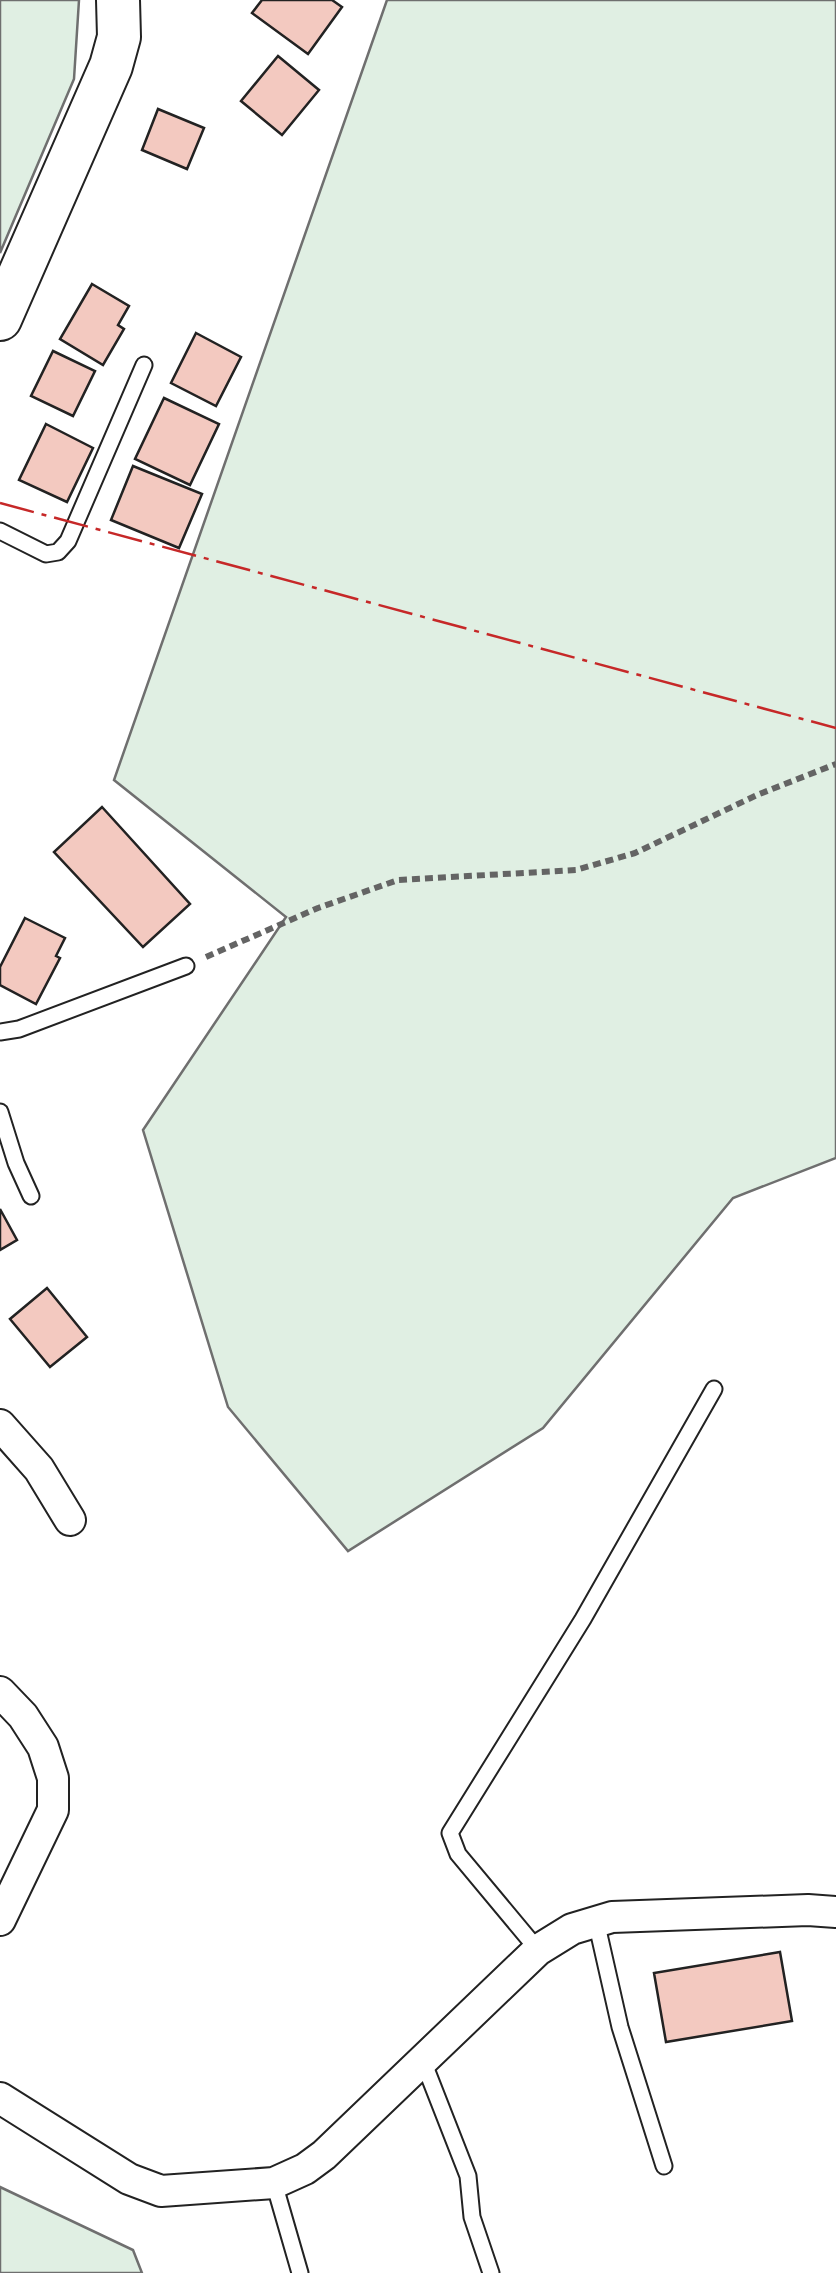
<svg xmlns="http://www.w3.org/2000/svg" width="836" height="2273" font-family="Arial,sans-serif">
  <rect width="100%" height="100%" fill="#fff"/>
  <g fill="#e0efe3" stroke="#6f6f6f" stroke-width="2.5">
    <polygon points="0,0 79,0 74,79 0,253"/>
    <polygon points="387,0 836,0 836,1158 733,1198 543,1428 348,1551 228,1407 143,1130 286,917 114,780"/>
    <polygon points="0,2187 133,2250 142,2273 0,2273"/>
  </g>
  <g fill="#f3c9c0" stroke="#222" stroke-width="2.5">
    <polygon points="262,0 332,0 342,7 308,54 252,13"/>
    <polygon points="278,56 319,90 282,135 241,101"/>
    <polygon points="158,109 204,128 187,169 142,150"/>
    <polygon points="92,284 129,306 118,325 124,329 103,365 60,339"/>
    <polygon points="196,333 241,357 216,406 171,383"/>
    <polygon points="53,351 95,371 73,416 31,396"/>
    <polygon points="164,398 219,424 190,485 135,459"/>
    <polygon points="46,424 93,448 67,502 19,480"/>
    <polygon points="133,466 202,494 179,548 111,520"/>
    <polygon points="102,807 190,904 143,947 54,852"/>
    <polygon points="25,918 65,938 56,956 60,958 36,1004 0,985 0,967"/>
    <polygon points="0,1209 17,1240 0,1250"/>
    <polygon points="47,1288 87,1337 50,1367 10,1319"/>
    <polygon points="780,1952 792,2021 666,2042 654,1973"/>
  </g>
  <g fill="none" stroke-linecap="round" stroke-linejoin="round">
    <defs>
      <g id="lane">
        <polyline points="0,531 46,554 58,552 68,541 144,365"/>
        <polyline points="0,1032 19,1029 186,966"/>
        <polyline points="0,1112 16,1163 31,1196"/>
        <polyline points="596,1921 620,2027 664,2166"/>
        <polyline points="538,1950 458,1854 450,1833 583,1619 714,1389"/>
        <polyline points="423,2061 468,2176 472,2217 491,2273"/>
        <polyline points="274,2183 300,2273"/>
      </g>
      <g id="street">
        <polyline points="0,1425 39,1469 70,1520"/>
        <polyline points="0,1692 23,1716 43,1747 53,1778 53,1810 0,1920"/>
        <polyline points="0,2098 129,2179 161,2191 274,2183 305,2169 324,2155 538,1950 572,1929 612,1917 808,1910 836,1912"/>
      </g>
      <polyline id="secondary" points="0,319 111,66 119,37 118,0"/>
    </defs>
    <use href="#lane" stroke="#222" stroke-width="19"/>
    <use href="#street" stroke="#222" stroke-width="34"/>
    <use href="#secondary" stroke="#222" stroke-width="46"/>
    <polyline stroke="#646464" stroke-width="6" stroke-dasharray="8 5" stroke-linecap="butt" points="206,957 318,908 398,880 576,870 635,853 757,795 836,764"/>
    <use href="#lane" stroke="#fff" stroke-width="15"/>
    <use href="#street" stroke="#fff" stroke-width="30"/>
    <use href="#secondary" stroke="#fff" stroke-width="42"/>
    <polyline stroke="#c62828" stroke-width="2.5" stroke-dasharray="35 8 5 8" stroke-linecap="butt" points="0,503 836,728"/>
  </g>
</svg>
